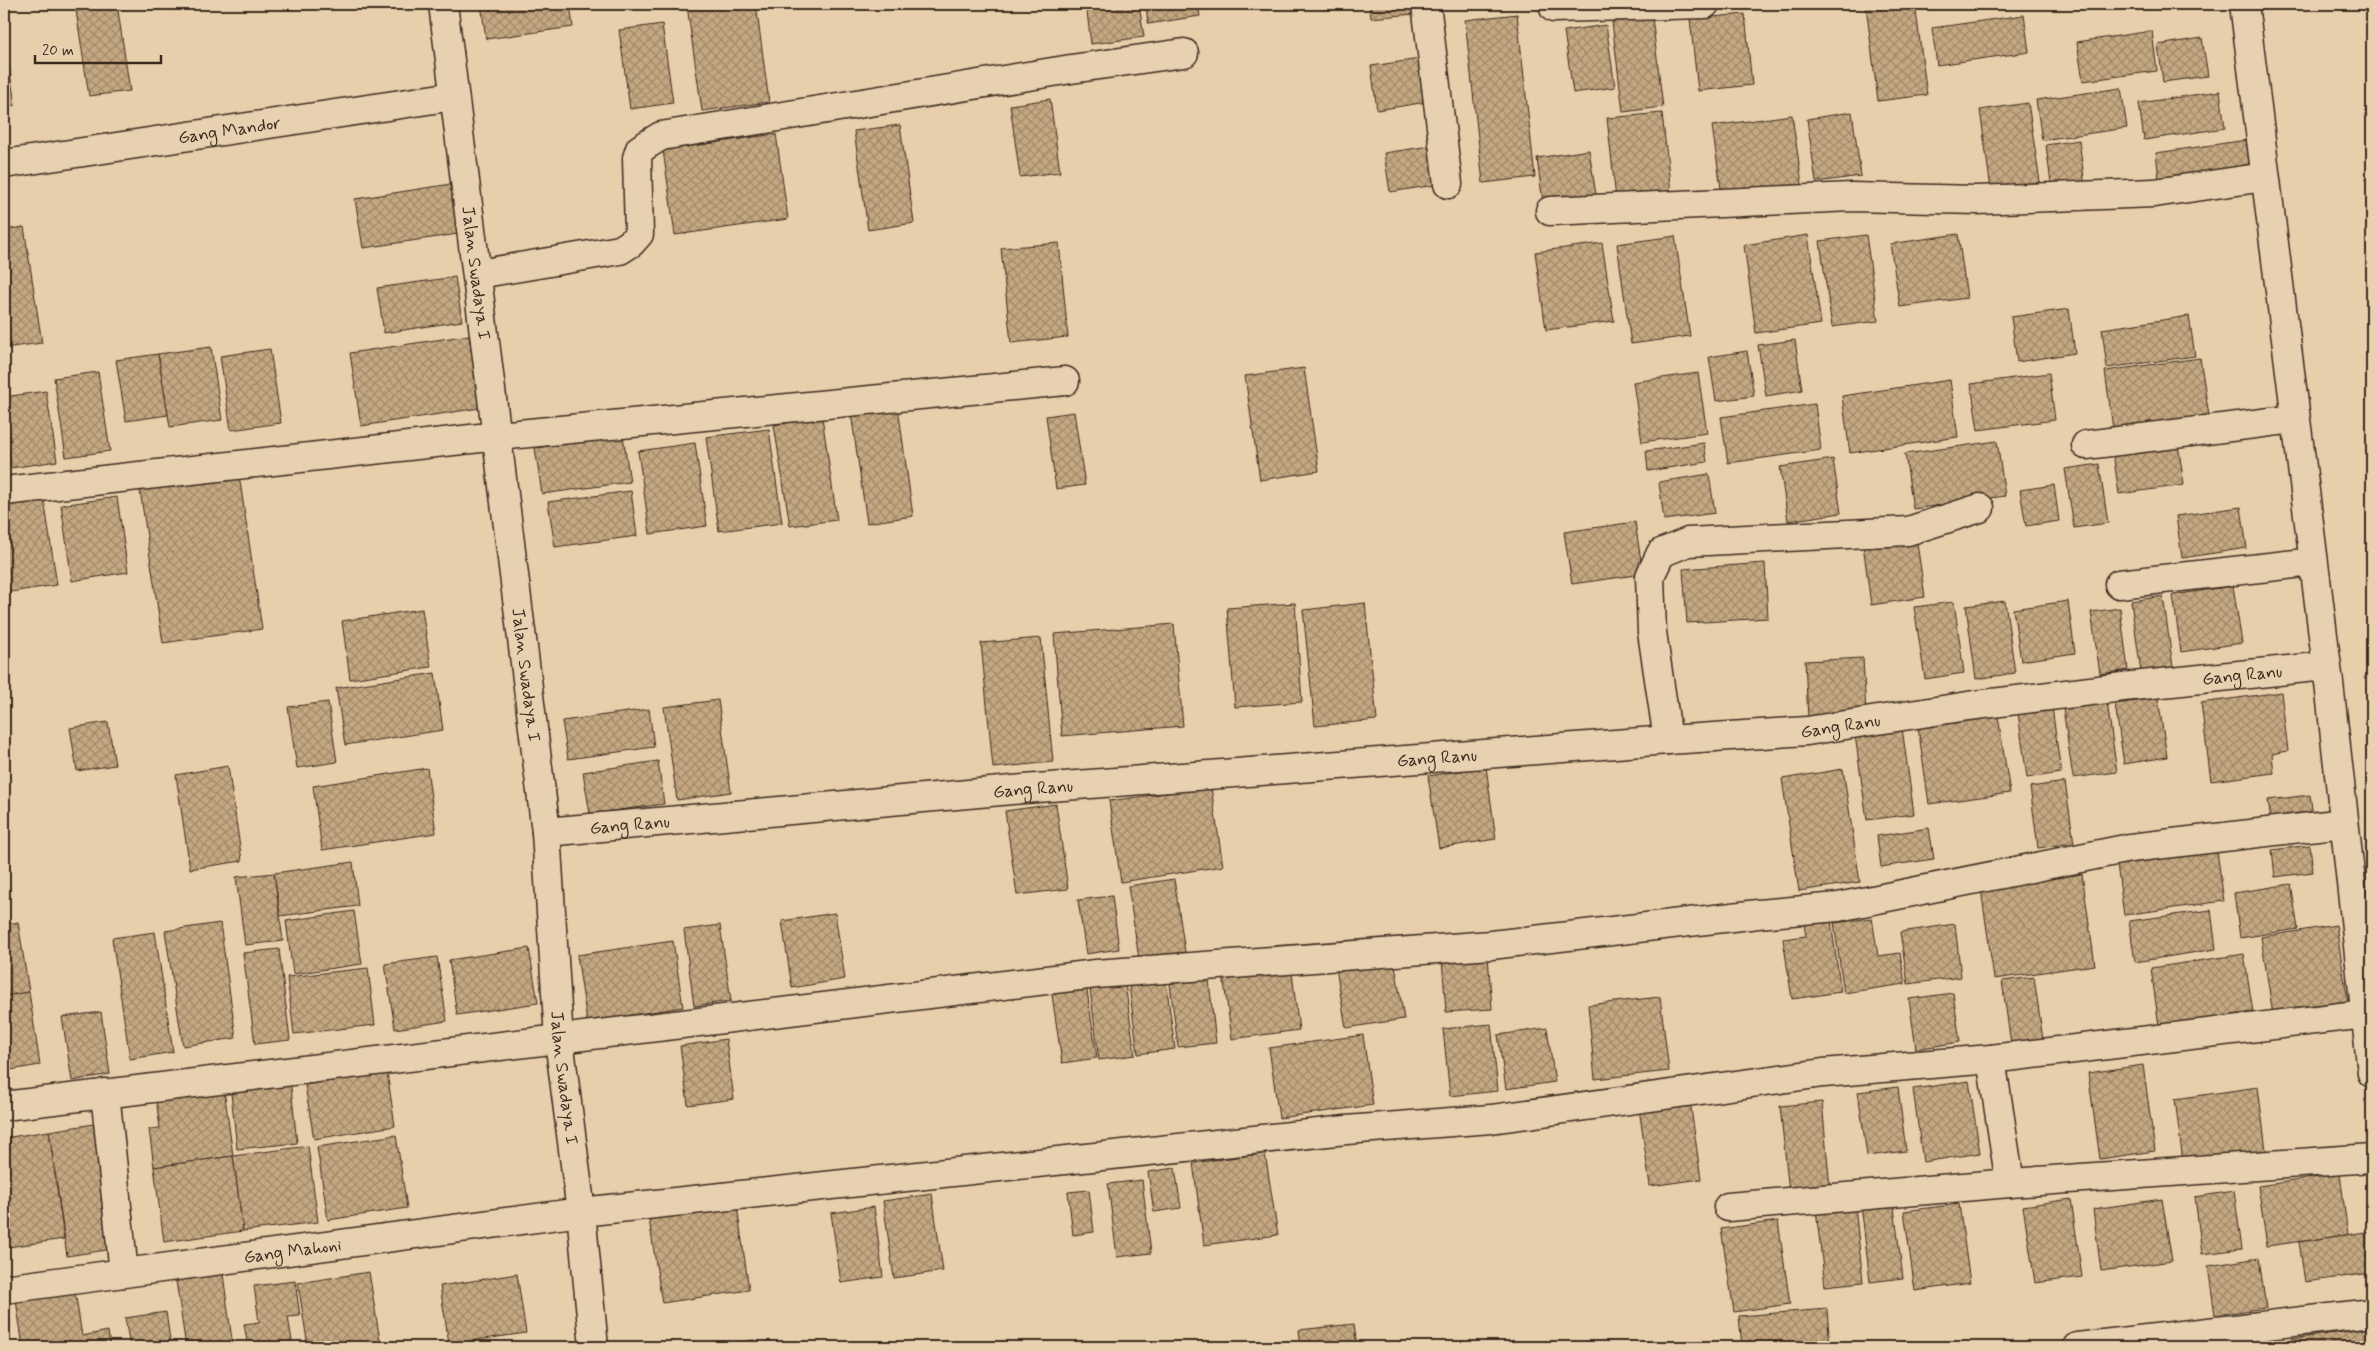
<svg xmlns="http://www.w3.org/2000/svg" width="2376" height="1351" font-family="Mynerve,sans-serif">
  <defs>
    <pattern id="building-cross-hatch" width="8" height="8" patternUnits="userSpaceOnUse" patternTransform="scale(1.25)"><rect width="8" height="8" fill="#c5a881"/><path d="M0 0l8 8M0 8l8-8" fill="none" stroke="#a18969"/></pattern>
  </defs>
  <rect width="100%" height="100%" fill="#e8cfac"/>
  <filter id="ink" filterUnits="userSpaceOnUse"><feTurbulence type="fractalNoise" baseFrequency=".02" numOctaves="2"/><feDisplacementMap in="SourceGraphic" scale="10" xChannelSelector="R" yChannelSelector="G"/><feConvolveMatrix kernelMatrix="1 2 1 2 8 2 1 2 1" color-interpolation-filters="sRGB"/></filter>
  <g filter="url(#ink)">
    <g fill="url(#building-cross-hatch)" stroke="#3b2a1e">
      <polygon points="75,4 117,4 130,91 89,96"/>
      <polygon points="481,4 570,4 573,27 486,39"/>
      <polygon points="703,4 756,4 769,102 702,111 687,6"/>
      <polygon points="1086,4 1139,4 1144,37 1091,44"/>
      <polygon points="1146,4 1198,4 1200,16 1148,24"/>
      <polygon points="1369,4 1413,4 1414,14 1371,18"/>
      <polygon points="1887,4 1915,4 1927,95 1878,101 1866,6"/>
      <polygon points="1517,14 1535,177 1483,183 1465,20"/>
      <polygon points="1745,14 1752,85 1698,91 1690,19"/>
      <polygon points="2024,15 2029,52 1937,65 1932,28"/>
      <polygon points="1652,17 1663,107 1623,112 1612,22"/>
      <polygon points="662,24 673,103 630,109 619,30"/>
      <polygon points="1606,25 1615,87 1573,93 1564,31"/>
      <polygon points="2152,31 2157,71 2083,81 2077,42"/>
      <polygon points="4,33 15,105 4,107"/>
      <polygon points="2202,38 2208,76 2163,82 2158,45"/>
      <polygon points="1427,58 1433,101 1377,110 1371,66"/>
      <polygon points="2121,88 2127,128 2042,140 2036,100"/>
      <polygon points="2220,91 2225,128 2144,140 2139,103"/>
      <polygon points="1050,99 1060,172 1020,177 1010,105"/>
      <polygon points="2028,103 2040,182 1991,189 1980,110"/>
      <polygon points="1852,112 1861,176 1816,182 1807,119"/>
      <polygon points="1662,113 1671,193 1616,199 1607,118"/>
      <polygon points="1792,115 1803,191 1723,202 1712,126"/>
      <polygon points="900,125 914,223 868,230 854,131"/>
      <polygon points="776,134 788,219 675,235 663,150"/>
      <polygon points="2079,140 2085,186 2052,191 2046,145"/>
      <polygon points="2247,140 2251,174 2160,187 2156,153"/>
      <polygon points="1437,145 1442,184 1390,192 1384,153"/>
      <polygon points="1589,150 1596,195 1543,203 1537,158"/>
      <polygon points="451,184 458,234 363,248 355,199"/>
      <polygon points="24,227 42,343 4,348 4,230"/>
      <polygon points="1958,234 1967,298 1900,307 1890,244"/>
      <polygon points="1808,235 1821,324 1756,333 1744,245"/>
      <polygon points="1866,235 1878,321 1832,327 1820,241"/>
      <polygon points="1675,236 1690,336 1631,344 1617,244"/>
      <polygon points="1059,243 1068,337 1011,343 1001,248"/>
      <polygon points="1602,243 1614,321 1546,330 1535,252"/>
      <polygon points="455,277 462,321 384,333 377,288"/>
      <polygon points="2069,309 2075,353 2017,362 2011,317"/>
      <polygon points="2189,316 2195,356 2107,368 2102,329"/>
      <polygon points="469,335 480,408 361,426 350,353"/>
      <polygon points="1795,340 1802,390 1766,396 1758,345"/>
      <polygon points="211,347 222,420 170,427 158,354"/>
      <polygon points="270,349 281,423 231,430 220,356"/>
      <polygon points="1747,351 1754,396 1716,401 1709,357"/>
      <polygon points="158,354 168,415 126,421 116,360"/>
      <polygon points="2200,358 2210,422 2114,436 2105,371"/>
      <polygon points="1304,368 1319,471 1260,480 1245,376"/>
      <polygon points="98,372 110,451 66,457 54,378"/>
      <polygon points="1698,373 1707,433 1642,442 1633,382"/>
      <polygon points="2049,373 2055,420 1978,430 1971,384"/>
      <polygon points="1950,380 1958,437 1850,453 1842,396"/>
      <polygon points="46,391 57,461 11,468 4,417 4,397"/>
      <polygon points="897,400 913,516 867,523 850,406"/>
      <polygon points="1815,404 1821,450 1728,463 1721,417"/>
      <polygon points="1074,412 1085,485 1056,489 1046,416"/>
      <polygon points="822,417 837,520 790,526 774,425"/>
      <polygon points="769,429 782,523 719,531 706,437"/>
      <polygon points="623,435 630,482 542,494 535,448"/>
      <polygon points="2177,437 2184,485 2119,494 2112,446"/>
      <polygon points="1997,441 2005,496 1913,509 1905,454"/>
      <polygon points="695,443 707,526 650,534 638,451"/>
      <polygon points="1704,443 1707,462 1648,471 1646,451"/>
      <polygon points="1833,459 1841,513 1788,521 1780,467"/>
      <polygon points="2099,464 2108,523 2074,528 2065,469"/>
      <polygon points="1709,474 1715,513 1664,520 1659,482"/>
      <polygon points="239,475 262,629 163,643 140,490"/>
      <polygon points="2054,485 2059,521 2026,526 2020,490"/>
      <polygon points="631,491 637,536 555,547 548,502"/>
      <polygon points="43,492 57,585 4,593 4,498"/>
      <polygon points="117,497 128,572 72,581 61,505"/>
      <polygon points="2241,507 2247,548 2182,558 2176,516"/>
      <polygon points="1635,522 1643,574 1572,584 1564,532"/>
      <polygon points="1916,537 1925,597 1871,605 1863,544"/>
      <polygon points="1765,563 1768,618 1687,623 1683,569"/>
      <polygon points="2233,586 2242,643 2181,652 2173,595"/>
      <polygon points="2163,596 2174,674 2142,679 2131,601"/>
      <polygon points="2005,601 2015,673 1976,679 1966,606"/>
      <polygon points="2068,601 2075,653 2021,661 2013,609"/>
      <polygon points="1954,602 1964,673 1925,679 1914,607"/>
      <polygon points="1295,603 1302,702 1235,707 1227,608"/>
      <polygon points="1365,603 1377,720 1315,726 1303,610"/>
      <polygon points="2120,608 2128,670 2100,674 2091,612"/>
      <polygon points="422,609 431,667 350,679 342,621"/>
      <polygon points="1174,624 1183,726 1062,736 1054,634"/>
      <polygon points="1041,638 1053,762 993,768 981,643"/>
      <polygon points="1863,658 1866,714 1808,718 1805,661"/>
      <polygon points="435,673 443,730 345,745 336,688"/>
      <polygon points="2281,692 2288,751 2272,754 2274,773 2211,781 2201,703"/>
      <polygon points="2158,698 2167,757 2124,764 2115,704"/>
      <polygon points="718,700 731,792 677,800 664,707"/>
      <polygon points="328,702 337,762 297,768 288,707"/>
      <polygon points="2107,702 2117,772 2073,778 2063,708"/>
      <polygon points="2052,707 2061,773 2027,778 2018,713"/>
      <polygon points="649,709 654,747 568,759 562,721"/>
      <polygon points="1998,716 2010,793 1929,804 1918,727"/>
      <polygon points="108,722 115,765 77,771 70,728"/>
      <polygon points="1902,728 1914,814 1867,820 1855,735"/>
      <polygon points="658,761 664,804 590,814 583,772"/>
      <polygon points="228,766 242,861 190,869 176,775"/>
      <polygon points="1486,767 1496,839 1439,848 1428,776"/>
      <polygon points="427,768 436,833 322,850 313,786"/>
      <polygon points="1843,769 1860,882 1799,891 1782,779"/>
      <polygon points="2065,782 2074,843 2038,848 2030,787"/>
      <polygon points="1211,787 1223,866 1121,882 1109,801"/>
      <polygon points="2310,795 2314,823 2272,828 2268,800"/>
      <polygon points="1056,804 1068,889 1017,895 1005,811"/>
      <polygon points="1929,828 1934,859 1881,867 1877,836"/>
      <polygon points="2310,845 2313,872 2275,877 2272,850"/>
      <polygon points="2217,851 2224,901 2124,915 2117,865"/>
      <polygon points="353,862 358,906 280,916 274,873"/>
      <polygon points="274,873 283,941 245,945 236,877"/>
      <polygon points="2082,874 2095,965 1994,979 1981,889"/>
      <polygon points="1174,879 1185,952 1139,959 1128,886"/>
      <polygon points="2291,884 2298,929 2240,938 2234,893"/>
      <polygon points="1112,896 1119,949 1086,954 1078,900"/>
      <polygon points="2211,910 2216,949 2135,962 2129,921"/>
      <polygon points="354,911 362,964 293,974 286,921"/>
      <polygon points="835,913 845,979 792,988 782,921"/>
      <polygon points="1872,918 1878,956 1900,953 1905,984 1844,993 1834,923"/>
      <polygon points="18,922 29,992 4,996 4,925"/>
      <polygon points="1831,922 1841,992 1792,999 1783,939 1806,936 1804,925"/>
      <polygon points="220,923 236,1038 183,1046 165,931"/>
      <polygon points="1955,924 1961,977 1908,984 1900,932"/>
      <polygon points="720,925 731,1001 694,1006 684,930"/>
      <polygon points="2336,925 2348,1003 2273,1015 2261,937"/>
      <polygon points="155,932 173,1052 130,1059 112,938"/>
      <polygon points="673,941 683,1007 587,1022 577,955"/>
      <polygon points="529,948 538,1003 457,1015 449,960"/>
      <polygon points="279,949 290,1040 255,1044 243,953"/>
      <polygon points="2244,954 2253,1012 2159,1026 2151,968"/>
      <polygon points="1488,956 1492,1009 1446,1012 1442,959"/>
      <polygon points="437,957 447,1021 395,1029 385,964"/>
      <polygon points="1394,959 1404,1019 1346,1028 1336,968"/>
      <polygon points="1291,965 1299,1030 1232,1039 1223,975"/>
      <polygon points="368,968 375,1025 294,1034 287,977"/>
      <polygon points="1208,972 1216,1043 1178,1047 1169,976"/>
      <polygon points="1165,974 1175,1049 1138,1054 1128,978"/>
      <polygon points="1124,976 1135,1055 1099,1060 1089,981"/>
      <polygon points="2034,977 2043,1040 2011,1044 2002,981"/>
      <polygon points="1086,984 1097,1058 1062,1063 1051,988"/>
      <polygon points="29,992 40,1065 4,1071 4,996"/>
      <polygon points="1953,993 1960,1042 1916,1049 1909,999"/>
      <polygon points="1660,997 1669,1071 1595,1079 1588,1005"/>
      <polygon points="101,1012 110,1074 72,1081 62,1017"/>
      <polygon points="1491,1024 1498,1091 1450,1096 1443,1029"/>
      <polygon points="1547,1028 1555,1082 1506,1089 1498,1035"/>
      <polygon points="1363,1035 1373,1105 1279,1118 1269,1048"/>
      <polygon points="726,1039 734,1099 688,1105 680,1046"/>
      <polygon points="2143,1065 2155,1151 2100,1159 2088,1073"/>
      <polygon points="387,1072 395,1126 314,1139 305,1085"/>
      <polygon points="290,1078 297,1143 237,1149 230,1084"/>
      <polygon points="1969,1081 1980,1153 1923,1162 1913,1089"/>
      <polygon points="223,1082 233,1156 154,1167 149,1129 160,1128 155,1091"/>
      <polygon points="1898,1087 1906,1151 1867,1156 1858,1092"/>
      <polygon points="2258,1087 2266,1150 2183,1162 2175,1099"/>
      <polygon points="1690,1101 1701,1179 1650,1186 1639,1108"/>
      <polygon points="1822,1102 1830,1188 1789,1192 1780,1106"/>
      <polygon points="100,1123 119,1248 67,1256 49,1131"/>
      <polygon points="49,1131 64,1239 8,1247 4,1215 4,1138"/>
      <polygon points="396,1135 407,1208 328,1220 317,1147"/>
      <polygon points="308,1146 318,1222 243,1231 233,1156"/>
      <polygon points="1265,1153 1278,1235 1204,1245 1193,1163"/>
      <polygon points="233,1156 243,1231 164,1242 154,1167"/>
      <polygon points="1175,1168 1181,1208 1154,1212 1148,1172"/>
      <polygon points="2340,1174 2348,1235 2267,1246 2258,1186"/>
      <polygon points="1142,1180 1151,1253 1117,1257 1108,1184"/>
      <polygon points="1089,1190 1094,1232 1073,1235 1068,1192"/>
      <polygon points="2234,1191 2242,1249 2202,1254 2195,1197"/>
      <polygon points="932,1194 943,1271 894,1278 883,1201"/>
      <polygon points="2071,1199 2082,1277 2035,1283 2023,1206"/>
      <polygon points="2162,1199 2172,1261 2101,1271 2093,1209"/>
      <polygon points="1893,1200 1903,1278 1870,1282 1861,1204"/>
      <polygon points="1959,1204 1970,1283 1915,1291 1904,1211"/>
      <polygon points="737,1206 749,1290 662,1303 649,1219"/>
      <polygon points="1855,1206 1863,1282 1825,1286 1816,1210"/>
      <polygon points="874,1207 883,1277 841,1283 831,1213"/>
      <polygon points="1778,1221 1790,1304 1734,1312 1721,1229"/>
      <polygon points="2372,1231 2372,1273 2305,1282 2299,1242"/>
      <polygon points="2259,1258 2266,1308 2215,1315 2208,1266"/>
      <polygon points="222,1267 233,1347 186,1347 175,1274"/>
      <polygon points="369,1272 381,1347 308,1347 298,1283"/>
      <polygon points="517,1274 526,1333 449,1344 440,1286"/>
      <polygon points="295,1281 300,1316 288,1317 293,1347 248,1347 244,1324 259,1322 254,1286"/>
      <polygon points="75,1291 82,1336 108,1331 110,1347 23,1347 16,1300"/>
      <polygon points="1827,1309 1830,1347 1742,1347 1739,1316"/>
      <polygon points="166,1312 171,1347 130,1347 125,1318"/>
      <polygon points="1354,1324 1357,1347 1301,1347 1299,1330"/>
      <polygon points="2372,1328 2372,1347 2293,1347 2292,1339"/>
      <polygon points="754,1340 755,1347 702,1347"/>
      <polygon points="1278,1342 1279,1347 1237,1347"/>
    </g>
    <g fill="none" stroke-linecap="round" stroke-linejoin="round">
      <defs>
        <g id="minor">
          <path id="s1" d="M443,4L546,832L559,1040L581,1212L594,1347"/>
          <polyline points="1426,4 1448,184"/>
          <polyline points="2244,4 2329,683 2372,1073"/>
          <polyline points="1554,8 1705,4"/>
          <path id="s2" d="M4,164L454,96"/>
          <polyline points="1550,211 1851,197 1977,200 2154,193 2265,177"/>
          <polyline points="478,274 620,250 631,243 639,234 637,158 640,149 661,136 1071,69 1184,53"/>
          <polyline points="2086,445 2295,419"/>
          <polyline points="4,491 498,436 1065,381"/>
          <polyline points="2119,584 2313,562"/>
          <polyline points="1668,740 1652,632 1650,576 1661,553 1688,542 1908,531 1980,508"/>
          <path id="s3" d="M546,832L1024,789L1668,740L1807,731L1968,706L2123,687L2326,666"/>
          <polyline points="1991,1059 2010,1183"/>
          <polyline points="105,1093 124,1273"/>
          <polyline points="4,1106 1096,974 1491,945 1758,914 1838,907 2130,848 2344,823"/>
          <polyline points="1728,1207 2010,1183 2372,1158"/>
          <path id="s4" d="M4,1289L581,1212L1346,1130L1491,1119L1823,1073L1991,1059L2365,1014"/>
          <polyline points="2077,1347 2372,1313"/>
        </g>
      </defs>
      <use href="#minor" stroke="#3b2a1e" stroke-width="31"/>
      <polyline stroke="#3b2a1e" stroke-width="3" stroke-dasharray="1 4" stroke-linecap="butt" points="2364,678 2372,677"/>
      <use href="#minor" stroke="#e8d1b1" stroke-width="28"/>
    </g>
  </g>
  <g text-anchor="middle" stroke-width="5" stroke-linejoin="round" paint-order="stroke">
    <g font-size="18" fill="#3b2a1e" stroke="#e8d1b1">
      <text dy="6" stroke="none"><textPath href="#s2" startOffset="228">Gang Mandor</textPath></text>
      <text dy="6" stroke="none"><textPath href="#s1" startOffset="271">Jalan Swadaya I</textPath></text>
      <text dy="6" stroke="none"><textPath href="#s1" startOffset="676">Jalan Swadaya I</textPath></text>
      <text dy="6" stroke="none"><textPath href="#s3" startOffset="1704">Gang Ranu</textPath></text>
      <text dy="6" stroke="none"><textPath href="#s3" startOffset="1299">Gang Ranu</textPath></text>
      <text dy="6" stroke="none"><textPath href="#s3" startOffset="894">Gang Ranu</textPath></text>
      <text dy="6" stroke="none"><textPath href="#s3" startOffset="489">Gang Ranu</textPath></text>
      <text dy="6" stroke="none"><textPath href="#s3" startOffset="84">Gang Ranu</textPath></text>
      <text dy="6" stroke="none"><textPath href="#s1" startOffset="1081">Jalan Swadaya I</textPath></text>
      <text dy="6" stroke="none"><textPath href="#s4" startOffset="291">Gang Mahoni</textPath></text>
    </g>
  </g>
  <rect width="2376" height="1351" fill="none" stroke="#e8d1b1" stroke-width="20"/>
  <rect x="10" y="10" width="2356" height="1331" fill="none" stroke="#3b2a1e" stroke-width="2" filter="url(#ink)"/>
  <path d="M35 55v8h126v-8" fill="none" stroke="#3b2a1e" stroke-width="2.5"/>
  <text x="42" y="55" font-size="15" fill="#3b2a1e" stroke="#e8d1b1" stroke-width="4" paint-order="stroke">20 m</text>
</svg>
